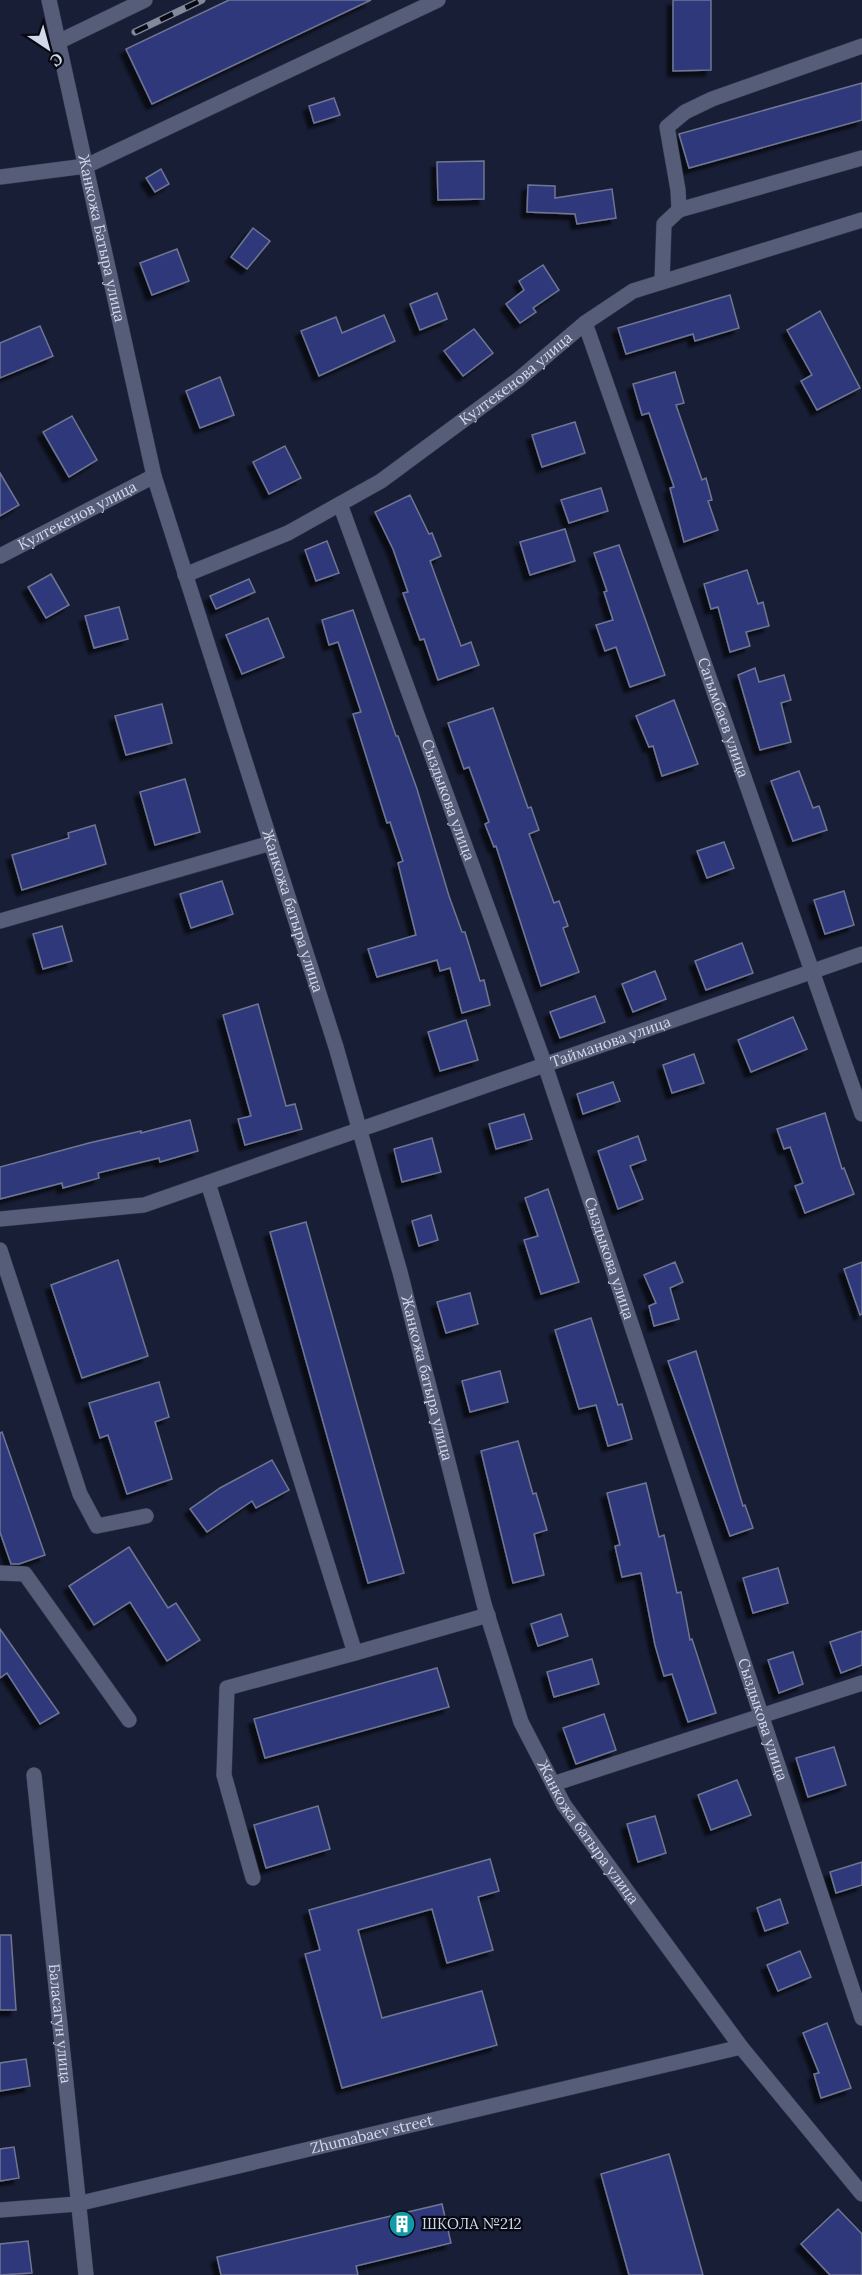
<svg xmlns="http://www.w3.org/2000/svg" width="862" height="2275" font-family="Lora,serif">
  <defs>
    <filter id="shadow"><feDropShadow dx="-5.5" dy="5.5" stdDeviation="1.5" flood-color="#0009"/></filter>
  </defs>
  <rect width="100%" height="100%" fill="#181e35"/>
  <g fill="#2e397a" stroke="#6e7693" stroke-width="1.5" filter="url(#shadow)">
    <polygon points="229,0 371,0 152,104 126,49"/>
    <polygon points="673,0 711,0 711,70 673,71"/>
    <polygon points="862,83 862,120 689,168 679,134"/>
    <polygon points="334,98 340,115 314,123 309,106"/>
    <polygon points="484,161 484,199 438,200 437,162"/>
    <polygon points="161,169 169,184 155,192 146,178"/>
    <polygon points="528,185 555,186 555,198 612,189 616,218 577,224 575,214 527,212"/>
    <polygon points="253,228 270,241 247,269 231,257"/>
    <polygon points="177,249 189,281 152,295 140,263"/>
    <polygon points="543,265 559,290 533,308 536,312 520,323 506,304 524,290 519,281"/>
    <polygon points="437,293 447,319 420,330 410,304"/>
    <polygon points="730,295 739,328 695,341 693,334 626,354 618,328"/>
    <polygon points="820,311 860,388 817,410 801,381 812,375 787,330"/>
    <polygon points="384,315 395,341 319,376 301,331 336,317 342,333"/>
    <polygon points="40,326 53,356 0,378 0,343"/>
    <polygon points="474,329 493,353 463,376 444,351"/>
    <polygon points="675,372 684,403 676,405 702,480 706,478 712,500 708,501 718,530 684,542 670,488 674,487 649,413 642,415 633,384"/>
    <polygon points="220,377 234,415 200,428 186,391"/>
    <polygon points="72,416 97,460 69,477 43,432"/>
    <polygon points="575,422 585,453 542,467 532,435"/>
    <polygon points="285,446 301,478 269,494 253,462"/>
    <polygon points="0,473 19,505 0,516"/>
    <polygon points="601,488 608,511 569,523 561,500"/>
    <polygon points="410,495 429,534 432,533 441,556 430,561 461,646 471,642 479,665 438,680 424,639 420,640 403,593 408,592 393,549 375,512"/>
    <polygon points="565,529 575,561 530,575 520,542"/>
    <polygon points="327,541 339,573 316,581 305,550"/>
    <polygon points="619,545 665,675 630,687 616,647 605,651 596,625 613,620 604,592 607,591 594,553"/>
    <polygon points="747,570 758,604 763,602 769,626 746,632 750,646 730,652 718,607 711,609 704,584"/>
    <polygon points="51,574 69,605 46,618 28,587"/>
    <polygon points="249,579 255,592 216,609 210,596"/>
    <polygon points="119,607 128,639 94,648 85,616"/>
    <polygon points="353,610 396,736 398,736 417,789 449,896 462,932 465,932 480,981 484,980 490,1005 462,1013 450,968 440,971 437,960 377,977 368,949 416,935 398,863 403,861 390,822 387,823 353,714 361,712 338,642 329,645 322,620"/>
    <polygon points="268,618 284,657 242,674 226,635"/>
    <polygon points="755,668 759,682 784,675 791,700 781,703 791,742 760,750 738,675"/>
    <polygon points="674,700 698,764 662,776 653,746 649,747 636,716"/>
    <polygon points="162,704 172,743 126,755 115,716"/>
    <polygon points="493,708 528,808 531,807 539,830 529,834 554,903 559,901 568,926 563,928 579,972 541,986 496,846 494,847 485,824 489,822 469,767 464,769 448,723"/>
    <polygon points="799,771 813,808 819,806 827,830 793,841 771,781"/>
    <polygon points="185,779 200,832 155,845 140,792"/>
    <polygon points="95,825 106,864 22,890 12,855 69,838 68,833"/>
    <polygon points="724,842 734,868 707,878 697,851"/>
    <polygon points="222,881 233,914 191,928 180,894"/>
    <polygon points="844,891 854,925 825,934 814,900"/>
    <polygon points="62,926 72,961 43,969 33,934"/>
    <polygon points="742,943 753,973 706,990 695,961"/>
    <polygon points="655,971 666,999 633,1012 622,984"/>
    <polygon points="595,996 605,1022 560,1038 550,1012"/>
    <polygon points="258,1004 286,1106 295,1104 302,1129 245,1145 238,1119 251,1116 223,1015"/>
    <polygon points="793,1017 807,1049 751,1072 738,1040"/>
    <polygon points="466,1020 478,1060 440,1071 428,1032"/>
    <polygon points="694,1054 704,1083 672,1093 663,1065"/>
    <polygon points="613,1082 620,1101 583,1114 577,1094"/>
    <polygon points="825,1113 842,1169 844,1168 854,1194 805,1213 795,1186 803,1183 790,1147 784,1149 777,1129"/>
    <polygon points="524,1114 532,1139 496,1149 489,1124"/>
    <polygon points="190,1120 198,1151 160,1162 159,1158 98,1173 99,1178 63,1188 62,1183 0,1199 0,1167 89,1143 141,1131 141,1133"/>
    <polygon points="638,1136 646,1160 630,1166 643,1199 618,1209 598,1151"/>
    <polygon points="432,1138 441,1172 402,1182 394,1149"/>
    <polygon points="548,1189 579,1282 541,1294 524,1240 538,1236 525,1198"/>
    <polygon points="431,1215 438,1240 419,1246 412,1221"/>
    <polygon points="306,1222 404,1573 368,1583 270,1232"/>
    <polygon points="118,1260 148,1356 82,1378 51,1285"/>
    <polygon points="675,1262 683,1282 670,1288 679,1319 654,1326 649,1306 656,1303 644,1275"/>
    <polygon points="862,1262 862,1314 860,1315 844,1269"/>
    <polygon points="470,1293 478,1324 446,1333 437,1302"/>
    <polygon points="591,1318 618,1405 622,1404 632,1439 608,1446 596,1405 579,1409 555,1330"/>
    <polygon points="696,1351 743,1506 745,1505 753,1528 730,1536 668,1361"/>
    <polygon points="500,1371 508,1402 470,1412 462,1381"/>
    <polygon points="159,1382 169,1417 155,1422 172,1479 127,1494 108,1435 100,1438 89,1403"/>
    <polygon points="2,1432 45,1555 19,1564 11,1564 0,1532 0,1433"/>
    <polygon points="518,1441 533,1494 536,1493 547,1530 534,1534 544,1575 513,1583 481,1451"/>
    <polygon points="272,1460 289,1490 256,1508 252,1501 207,1532 190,1509 220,1488"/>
    <polygon points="646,1483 659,1537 664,1535 677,1593 681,1592 690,1640 692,1639 716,1713 688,1722 672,1674 664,1676 655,1645 641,1573 622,1577 615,1546 620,1545 607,1493"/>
    <polygon points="129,1547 168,1608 176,1603 200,1640 167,1661 130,1602 94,1625 69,1586"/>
    <polygon points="778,1568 788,1603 753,1613 743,1578"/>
    <polygon points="561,1614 568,1636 538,1646 531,1624"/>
    <polygon points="0,1629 59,1713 40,1724 7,1673 0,1678"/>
    <polygon points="862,1631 862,1665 841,1673 830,1642"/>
    <polygon points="793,1652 803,1684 779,1693 768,1660"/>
    <polygon points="592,1659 599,1684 554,1697 547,1672"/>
    <polygon points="437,1668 449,1707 265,1758 254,1719"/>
    <polygon points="604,1714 616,1750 576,1764 563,1728"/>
    <polygon points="834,1747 846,1785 808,1797 796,1758"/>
    <polygon points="737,1780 751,1815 711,1830 698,1795"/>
    <polygon points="318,1806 330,1849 266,1868 254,1825"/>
    <polygon points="655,1816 666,1853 638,1862 627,1824"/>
    <polygon points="490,1859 499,1891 478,1897 493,1950 447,1963 432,1909 358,1930 382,2018 482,1991 497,2045 342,2088 305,1954 320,1950 309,1910"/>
    <polygon points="862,1862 862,1885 836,1893 830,1872"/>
    <polygon points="780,1899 788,1923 765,1931 757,1908"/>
    <polygon points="0,1935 11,1935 16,2010 0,2010"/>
    <polygon points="800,1951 811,1977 778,1991 767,1965"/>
    <polygon points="827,2023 851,2088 821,2098 814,2074 819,2073 803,2033"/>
    <polygon points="26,2059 30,2086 0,2091 0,2063"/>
    <polygon points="14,2147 19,2178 0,2181 0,2149"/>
    <polygon points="669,2154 703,2275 629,2275 601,2174"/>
    <polygon points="442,2204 451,2243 356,2266 358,2275 221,2275 217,2257"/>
    <polygon points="838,2209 862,2234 862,2275 830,2275 801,2244"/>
    <polygon points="28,2241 32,2273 0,2275 0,2244"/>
  </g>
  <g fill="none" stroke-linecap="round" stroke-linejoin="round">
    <defs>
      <g id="minor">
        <path id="s1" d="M49,0L154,476L336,1047L400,1272L484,1604L521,1722L564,1805L741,2047L862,2194"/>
        <polyline points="58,42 145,0"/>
        <polyline points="0,177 86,166 438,0"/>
        <polyline points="679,210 862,158"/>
        <polyline points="662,282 664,224 679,210 678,190 667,127 685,112 712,99 862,46"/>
        <path id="s2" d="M585,323L862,1114"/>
        <path id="s3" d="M340,504L545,1065L862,2018"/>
        <path id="s4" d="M0,556L154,476"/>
        <path id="s5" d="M185,575L288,533L381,481L519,379L585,323L633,291L862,220"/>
        <polyline points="0,921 271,843"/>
        <polyline points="208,1183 355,1653 488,1615"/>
        <path id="s6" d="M0,1219L144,1205L862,954"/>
        <polyline points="0,1250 80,1494 97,1526 146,1516"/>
        <polyline points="0,1573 25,1574 129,1720"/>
        <path id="s7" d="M34,1775L86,2275"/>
        <polyline points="553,1784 862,1683"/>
        <polyline points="253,1878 224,1775 227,1688 355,1653"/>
        <path id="s8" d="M0,2210L77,2204L741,2047"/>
      </g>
    </defs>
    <use href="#minor" stroke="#37394d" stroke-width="16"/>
    <use href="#minor" stroke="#565d79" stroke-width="15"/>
    <defs>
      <polyline id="rail" points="135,32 202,0"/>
    </defs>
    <use href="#rail" stroke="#83899c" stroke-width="7"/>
    <use href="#rail" stroke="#070913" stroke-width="4.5" stroke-dasharray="14" stroke-linecap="butt"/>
  </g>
  <defs>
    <symbol id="building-disc" viewBox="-11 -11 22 22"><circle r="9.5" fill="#0f9aa8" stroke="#070913"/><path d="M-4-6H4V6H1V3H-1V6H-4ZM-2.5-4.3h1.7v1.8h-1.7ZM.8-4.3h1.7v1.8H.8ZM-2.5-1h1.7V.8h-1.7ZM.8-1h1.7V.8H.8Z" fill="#fff"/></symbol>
  </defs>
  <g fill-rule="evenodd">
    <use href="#building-disc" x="387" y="2209" width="30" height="30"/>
  </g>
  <g text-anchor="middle" stroke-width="4.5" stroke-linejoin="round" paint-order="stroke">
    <g font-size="15" fill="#d4d9e9" stroke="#070913">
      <text dy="5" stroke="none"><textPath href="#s1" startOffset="244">Жанкожа Батыра улица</textPath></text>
      <text dy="5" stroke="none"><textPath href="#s5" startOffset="387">Култекенова улица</textPath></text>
      <text dy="5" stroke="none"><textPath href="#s4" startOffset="87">Култекенов улица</textPath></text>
      <text dy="5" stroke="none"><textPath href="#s2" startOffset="418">Сагымбаев улица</textPath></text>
      <text dy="5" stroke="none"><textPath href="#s3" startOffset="315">Сыздыкова улица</textPath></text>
      <text dy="5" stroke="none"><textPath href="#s1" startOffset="944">Жанкожа батыра улица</textPath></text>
      <text dy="5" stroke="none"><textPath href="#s6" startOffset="639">Тайманова улица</textPath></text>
      <text dy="5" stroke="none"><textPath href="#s3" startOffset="801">Сыздыкова улица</textPath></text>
      <text dy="5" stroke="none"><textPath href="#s1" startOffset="1430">Жанкожа батыра улица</textPath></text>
      <text dy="5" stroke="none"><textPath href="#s3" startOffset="1287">Сыздыкова улица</textPath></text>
      <text dy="5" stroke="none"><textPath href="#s1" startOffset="1916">Жанкожа батыра улица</textPath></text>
      <text dy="5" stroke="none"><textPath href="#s7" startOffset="250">Баласагун улица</textPath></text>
      <text dy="5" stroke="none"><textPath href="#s8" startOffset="380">Zhumabaev street</textPath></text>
    </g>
    <g font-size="15" fill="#d4d9e9" stroke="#070913" text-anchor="start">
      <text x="422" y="2229">ШКОЛА №212</text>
    </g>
  </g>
  <g transform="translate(48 48) rotate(144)" stroke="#070913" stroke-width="4.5" paint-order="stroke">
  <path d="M0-4.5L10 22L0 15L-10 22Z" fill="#d4d9e9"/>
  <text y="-9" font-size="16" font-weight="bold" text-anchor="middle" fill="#d4d9e9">С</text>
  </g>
</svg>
